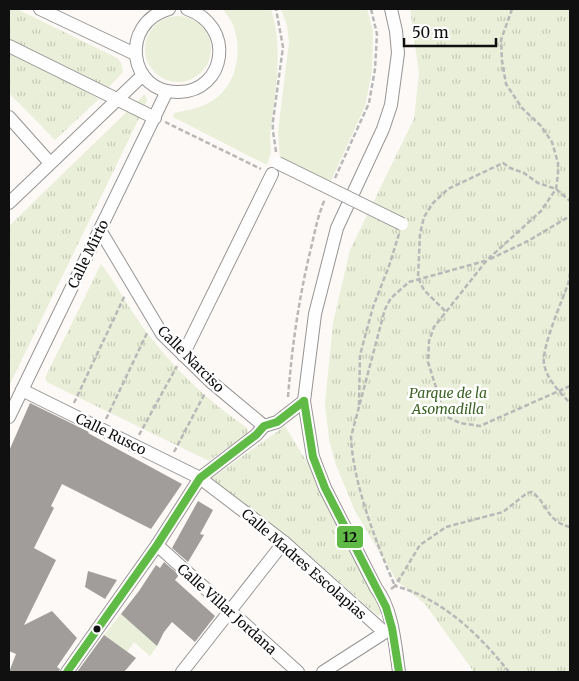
<svg xmlns="http://www.w3.org/2000/svg" width="579" height="681" font-family="Merriweather,serif">
  <defs>
    <pattern id="park-tufts" width="24" height="20" patternUnits="userSpaceOnUse" patternTransform="scale(1.25)"><rect width="24" height="20" fill="#e9efd8"/><path d="M3 7l-1-3M5 7V3M7 7l1-3M15 17l-1-3M17 17v-4M19 17l1-3" fill="none" stroke="#c7ccb8"/></pattern>
  </defs>
  <rect width="100%" height="100%" fill="#fcf9f6"/>
  <g fill="#e9efd8">
    <path d="M223,9H271C284,51 275,93 270,136L271,151L267,165L173,117L174,113C188,110 203,108 215,99C237,83 243,50 233,25C231,19 226,14 223,9Z"/>
    <polygon points="281,9 367,9 373,31 372,71 365,106 331,181 280,159 278,132 289,42 287,25"/>
    <circle cx="178" cy="49" r="33"/>
    <polygon points="121,614 157,646 150,656 134,642 127,652 104,635"/>
  </g>
  <g fill="url(#park-tufts)">
    <polygon points="9,9 17,9 117,58 121,63 123,72 108,88 9,39"/>
    <polygon points="410,9 570,9 570,672 474,672 425,604 397,581 355,511 336,465 329,439 325,404 333,323 350,250 414,119 419,73"/>
    <polygon points="9,50 26,58 99,99 55,140 9,93"/>
    <polygon points="144,95 147,99 146,104 9,386 9,226"/>
    <path d="M101,264C117,285 129,309 145,330C173,368 208,401 247,428L248,433L209,461L47,382L45,378Z"/>
    <polygon points="285,426 322,487 376,593 381,614 378,616 289,537 209,480"/>
  </g>
  <g fill="#a09d9b">
    <polygon points="30,403 89,432 88,433 182,484 151,529 62,484 51,506 54,508 34,548 56,560 24,625 52,611 77,638 57,667 60,669 59,672 9,672 16,654 9,651 9,451"/>
    <polygon points="198,501 213,510 200,534 204,535 188,562 172,548"/>
    <polygon points="164,562 179,575 175,580 215,616 195,642 172,622 164,632 157,646 121,614 139,591 156,565 160,568"/>
    <polygon points="88,571 117,580 105,599 85,587"/>
    <polygon points="104,635 136,658 124,672 77,672"/>
  </g>
  <g fill="none" stroke-linecap="round" stroke-linejoin="round">
    <defs>
      <g id="minor">
        <polyline points="40,9 135,54"/>
        <path d="M169,9C119,23 128,94 179,92C226,91 236,26 187,9"/>
        <path d="M391,9L396,31L398,53L391,105L383,129L337,228L315,314L304,401L313,457L325,488L376,588C393,610 395,645 399,672"/>
        <polyline points="9,46 155,118"/>
        <polyline points="9,117 50,163"/>
        <polyline points="9,203 143,75"/>
        <polyline points="100,230 162,334 210,381 264,426"/>
        <polyline points="183,355 272,174"/>
        <polyline points="22,390 200,478 284,542 384,632"/>
        <polyline points="9,417 167,91"/>
        <polyline points="157,545 298,672"/>
        <polyline points="67,672 157,545 200,478 256,435 264,426 277,422 304,401"/>
        <polyline points="182,672 284,542"/>
        <polyline points="323,672 390,629"/>
      </g>
    </defs>
    <use href="#minor" stroke="#969594" stroke-width="14"/>
    <g stroke="#b9b8b8" stroke-width="2.5" stroke-dasharray="5 2.5" stroke-linecap="butt">
      <polyline points="512,9 501,40 502,61 506,84 522,108 541,126 552,142 558,163 558,174 556,189 541,211 487,260 434,327 429,341 428,362 445,416 460,423 480,426 570,386"/>
      <polyline points="165,122 261,169"/>
      <path d="M276,152C275,141 272,132 273,121L283,47L276,9"/>
      <polyline points="335,178 369,103 375,69 377,34 371,9"/>
      <polyline points="490,259 528,241 570,216"/>
      <path d="M570,273L569,281C563,299 541,348 544,364C547,380 560,392 570,403"/>
      <polyline points="445,311 424,290 418,278 420,234 424,217 433,203 448,189 503,163 510,168 524,173 538,183 556,189 570,201"/>
      <path d="M288,397C292,346 299,297 311,248C315,231 318,215 325,199"/>
      <polyline points="74,403 125,295"/>
      <polyline points="359,405 360,355 373,307 389,266 399,234"/>
      <polyline points="106,419 148,331"/>
      <polyline points="139,435 177,366"/>
      <polyline points="174,452 205,393"/>
      <path d="M391,589L395,586C376,543 353,483 351,437L385,309L391,298L409,282L485,261"/>
      <path d="M509,672C485,642 459,615 424,597C415,592 405,589 395,586L420,545L446,527L503,512L527,493L532,492C549,505 546,521 570,527"/>
    </g>
    <use href="#minor" stroke="#fffefe" stroke-width="12"/>
    <defs>
      <polyline id="minor-bridge" points="278,163 402,224"/>
    </defs>
    <use href="#minor-bridge" stroke="#969594" stroke-width="14" stroke-linecap="butt"/>
    <use href="#minor-bridge" stroke="#fffefe" stroke-width="12"/>
    <defs>
      <g id="bus-1">
        <polyline points="304,401 313,457 325,488 386,607 392,628 399,672"/>
        <polyline points="67,672 157,545 200,478 256,435 264,426 277,422 304,401"/>
      </g>
    </defs>
    <use href="#bus-1" stroke="#fff" stroke-width="11"/>
    <use href="#bus-1" stroke="#5fbb46" stroke-width="8"/>
  </g>
  <circle fill="#101010" stroke="#fff" stroke-width="2" cx="97" cy="629" r="4.5"/>
  <g text-anchor="middle" stroke-width="5" stroke-linejoin="round" paint-order="stroke">
    <g font-size="14" fill="#101010" stroke="#fff">
      <text transform="translate(88 254) rotate(-64)" y="5">Calle Mirto</text>
      <text transform="translate(191 359) rotate(45)" y="5">Calle Narciso</text>
      <text transform="translate(111 434) rotate(26)" y="5">Calle Rusco</text>
      <text transform="translate(304 564) rotate(41)" y="5">Calle Madres Escolapias</text>
      <text transform="translate(227 609) rotate(42)" y="5">Calle Villar Jordana</text>
    </g>
    <g font-size="14" font-style="italic" fill="#3c6325" stroke="#fff">
      <text x="448" y="398">Parque de la<tspan x="448" dy="16">Asomadilla</tspan></text>
    </g>
  </g>
  <rect stroke="#fff" stroke-width="2" x="336" y="525" width="28" height="24" rx="5" fill="#5fbb46"/>
  <g font-size="14" text-anchor="middle" font-weight="bold" fill="#111">
    <text x="350" y="542">12</text>
  </g>
  <rect width="579" height="681" fill="none" stroke="#101010" stroke-width="20"/>
  <path d="M404 38v8h92v-8" fill="none" stroke="#101010" stroke-width="2.5"/>
  <text x="412" y="38" font-size="15" fill="#101010" stroke="#ffffff" stroke-width="4" paint-order="stroke">50 m</text>
</svg>
